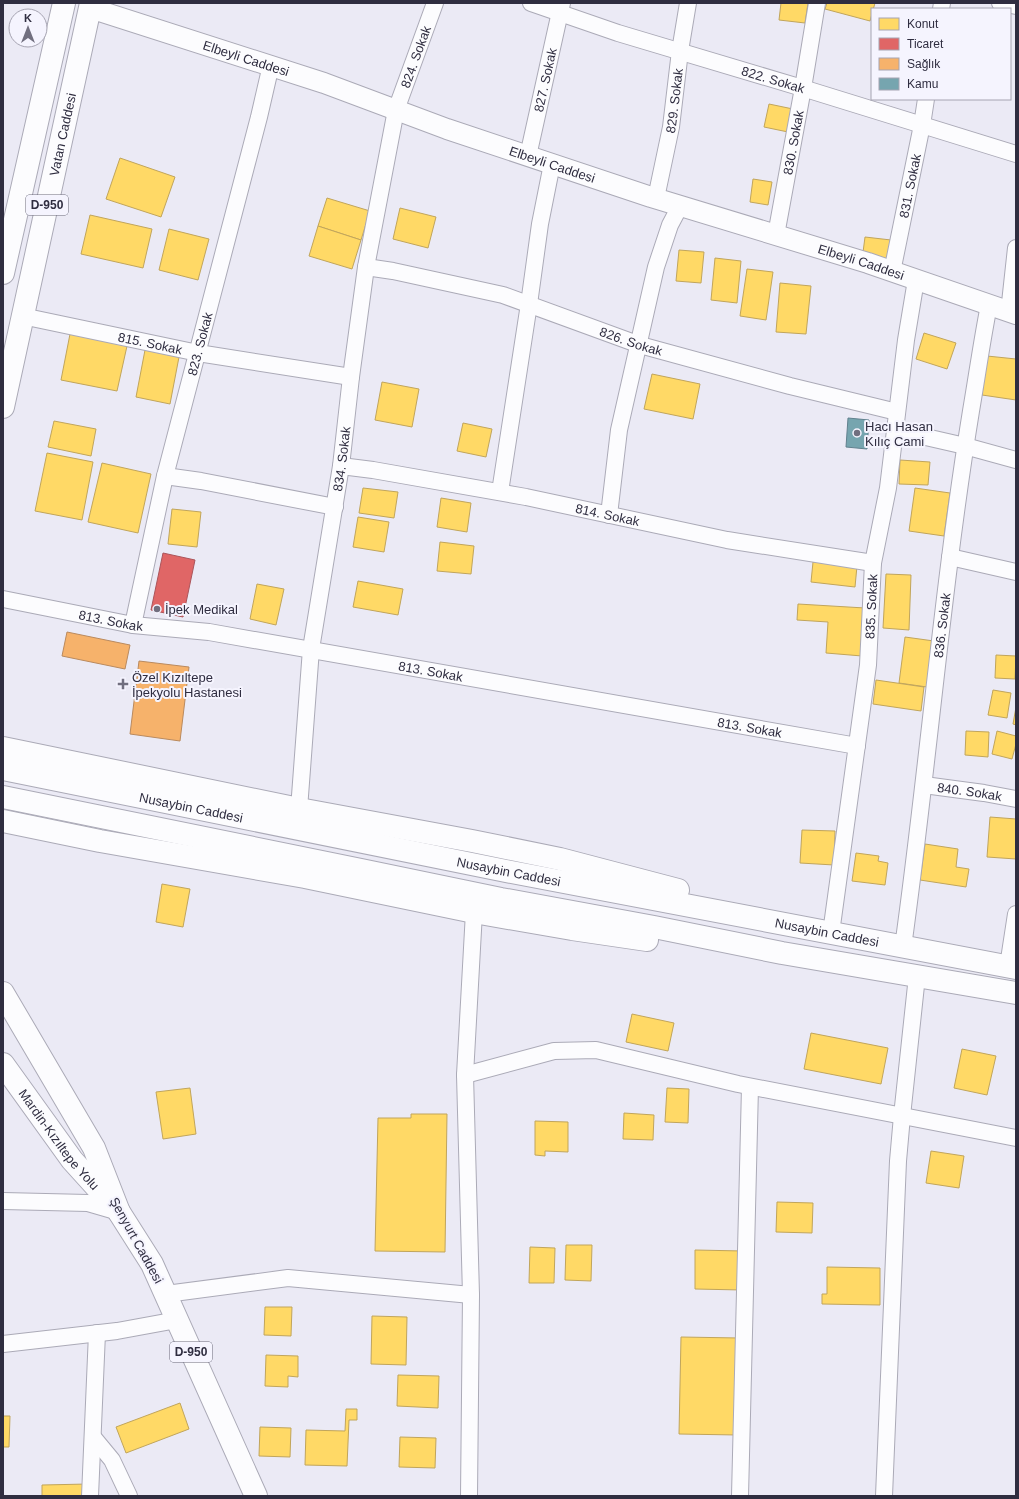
<svg xmlns="http://www.w3.org/2000/svg" width="1019" height="1499" font-family="Helvetica,sans-serif">
  <rect width="100%" height="100%" fill="#ebeaf5"/>
  <g fill="#ffd966" stroke="#c1a55b">
    <polygon points="781,3 808,3 805,23 779,20"/>
    <polygon points="827,3 875,3 870,21 825,9"/>
    <polygon points="769,104 793,109 788,132 764,127"/>
    <polygon points="120,158 175,177 161,217 106,199"/>
    <polygon points="753,179 772,182 768,205 750,202"/>
    <polygon points="327,198 370,211 361,240 318,226"/>
    <polygon points="400,208 436,217 428,248 393,239"/>
    <polygon points="90,215 152,229 143,268 81,254"/>
    <polygon points="318,226 361,240 352,269 309,256"/>
    <polygon points="169,229 209,239 198,280 159,270"/>
    <polygon points="865,237 891,240 888,263 862,260"/>
    <polygon points="679,250 704,252 701,283 676,281"/>
    <polygon points="715,258 741,261 737,303 711,300"/>
    <polygon points="747,269 773,272 766,320 740,316"/>
    <polygon points="780,283 811,286 806,334 776,332"/>
    <polygon points="924,333 956,343 947,369 916,359"/>
    <polygon points="70,334 127,346 117,391 61,380"/>
    <polygon points="145,350 179,357 170,404 136,397"/>
    <polygon points="987,356 1016,359 1016,400 982,395"/>
    <polygon points="652,374 700,384 693,419 644,409"/>
    <polygon points="382,382 419,389 412,427 375,420"/>
    <polygon points="54,421 96,429 91,456 48,447"/>
    <polygon points="463,423 492,429 486,457 457,451"/>
    <polygon points="47,453 93,462 82,520 35,511"/>
    <polygon points="900,460 930,462 928,485 899,484"/>
    <polygon points="102,463 151,474 138,533 88,522"/>
    <polygon points="363,488 398,492 394,518 359,513"/>
    <polygon points="915,488 950,493 944,536 909,531"/>
    <polygon points="441,498 471,503 467,532 437,527"/>
    <polygon points="172,509 201,512 197,547 168,544"/>
    <polygon points="358,517 389,522 384,552 353,547"/>
    <polygon points="440,542 474,546 471,574 437,571"/>
    <polygon points="813,562 857,566 855,587 811,582"/>
    <polygon points="886,574 911,575 909,630 883,628"/>
    <polygon points="358,581 403,589 398,615 353,607"/>
    <polygon points="257,584 284,589 276,625 250,619"/>
    <polygon points="798,604 865,608 862,656 826,653 828,622 797,620"/>
    <polygon points="905,637 934,641 927,687 899,683"/>
    <polygon points="996,655 1016,656 1015,679 995,678"/>
    <polygon points="876,680 924,687 921,711 873,704"/>
    <polygon points="993,690 1011,693 1007,718 988,715"/>
    <polygon points="1016,707 1016,725 1013,724"/>
    <polygon points="966,731 989,732 988,757 965,755"/>
    <polygon points="997,731 1016,736 1016,744 1012,759 992,754"/>
    <polygon points="990,817 1016,819 1016,859 987,857"/>
    <polygon points="802,830 835,831 834,865 800,863"/>
    <polygon points="925,844 958,849 956,867 969,869 966,887 920,880"/>
    <polygon points="856,853 879,856 878,861 888,863 885,885 852,881"/>
    <polygon points="162,884 190,889 183,927 156,922"/>
    <polygon points="632,1014 674,1023 668,1051 626,1042"/>
    <polygon points="811,1033 888,1048 881,1084 804,1069"/>
    <polygon points="962,1049 996,1056 987,1095 954,1088"/>
    <polygon points="190,1088 196,1134 163,1139 156,1092"/>
    <polygon points="667,1088 689,1089 688,1123 665,1122"/>
    <polygon points="624,1113 654,1115 653,1140 623,1139"/>
    <polygon points="411,1114 447,1114 445,1252 375,1251 378,1118 411,1118"/>
    <polygon points="535,1121 568,1122 568,1152 545,1151 545,1156 535,1155"/>
    <polygon points="931,1151 964,1156 959,1188 926,1183"/>
    <polygon points="777,1202 813,1203 812,1233 776,1232"/>
    <polygon points="566,1245 592,1245 591,1281 565,1280"/>
    <polygon points="530,1247 555,1248 554,1283 529,1283"/>
    <polygon points="695,1250 743,1251 742,1290 695,1289"/>
    <polygon points="827,1267 880,1268 880,1305 822,1304 822,1294 827,1294"/>
    <polygon points="265,1307 292,1307 291,1336 264,1335"/>
    <polygon points="372,1316 407,1317 406,1365 371,1364"/>
    <polygon points="681,1337 739,1338 737,1435 679,1434"/>
    <polygon points="266,1355 298,1356 298,1377 288,1376 288,1387 265,1386"/>
    <polygon points="398,1375 439,1376 438,1408 397,1406"/>
    <polygon points="180,1403 189,1429 126,1453 116,1427"/>
    <polygon points="346,1409 357,1409 357,1420 349,1420 347,1466 305,1465 306,1430 345,1431"/>
    <polygon points="3,1416 10,1416 9,1447 3,1447"/>
    <polygon points="260,1427 291,1428 290,1457 259,1456"/>
    <polygon points="400,1437 436,1438 435,1468 399,1467"/>
    <polygon points="88,1484 88,1496 42,1496 42,1485"/>
  </g>
  <polygon fill="#e06666" stroke="#ab555b" points="163,553 195,560 183,617 151,610"/>
  <g fill="#f6b26b" stroke="#ba8a5e">
    <polygon points="67,632 130,645 125,669 62,656"/>
    <polygon points="139,661 189,667 180,741 130,734"/>
  </g>
  <polygon fill="#76a5af" stroke="#61818e" points="848,418 869,420 867,449 846,447"/>
  <g fill="none" stroke-linecap="round" stroke-linejoin="round">
    <defs>
      <g id="minor">
        <path id="s1" d="M531,3L618,33L809,90L1016,154"/>
        <polyline points="1000,3 1016,6"/>
        <polyline points="941,9 942,3"/>
        <path id="s2" d="M528,156L562,3"/>
        <path id="s3" d="M656,198L671,127L680,51L688,3"/>
        <path id="s4" d="M776,235L803,88L817,3"/>
        <path id="s5" d="M366,267L393,271L503,295L640,345L790,386L897,412"/>
        <path id="s6" d="M892,272L922,125L926,99"/>
        <polyline points="1009,312 1016,248"/>
        <path id="s7" d="M22,316L198,353L351,377"/>
        <polyline points="895,430 965,446 1016,460"/>
        <path id="s8" d="M341,466L373,470L526,497L727,540L873,563"/>
        <polyline points="165,476 201,481 335,507"/>
        <polyline points="500,492 529,304 540,224 552,164"/>
        <polyline points="609,515 619,430 656,267 670,225 680,206"/>
        <polyline points="950,557 1016,572"/>
        <path id="s9" d="M3,599L133,625L209,632L857,746"/>
        <path id="s10" d="M133,625L165,476L259,117L271,65"/>
        <path id="s11" d="M924,785L984,793L1016,799"/>
        <path id="s12" d="M299,809L311,649L341,466L351,377L366,267L396,110L435,3"/>
        <path id="s13" d="M831,933L868,665L873,563L888,488L906,340L916,280"/>
        <path id="s14" d="M903,947C928,768 942,589 971,411C977,376 982,340 989,305"/>
        <polyline points="1008,966 1016,914"/>
        <polyline points="465,1075 554,1051 596,1050 738,1084 1016,1138"/>
        <polyline points="3,1201 88,1203 119,1212"/>
        <polyline points="166,1294 288,1278 471,1295"/>
        <polyline points="3,1344 117,1331 177,1320"/>
        <polyline points="93,1437 112,1460 129,1496"/>
        <polyline points="90,1496 97,1333"/>
        <polyline points="469,1496 471,1295 465,1075 474,912"/>
        <polyline points="740,1496 750,1087"/>
        <polyline points="884,1496 898,1161 902,1116 917,976"/>
      </g>
      <g id="tertiary">
        <path id="s15" d="M90,8L324,83L447,129L651,197L868,263L1016,314"/>
      </g>
      <polyline id="primary" points="119,1212 152,1264 256,1496"/>
      <g id="trunk">
        <polyline points="3,273 64,3"/>
        <path id="s16" d="M3,407L91,3"/>
        <polyline points="3,748 299,809 472,841 560,859 678,890"/>
        <path id="s17" d="M3,769L506,871L1016,968"/>
        <polyline points="3,797 361,870 501,899 654,927 782,953 1016,993"/>
        <polyline points="3,821 100,841 305,877 474,912 572,929 647,940"/>
        <polyline points="3,993 94,1148 119,1212"/>
        <path id="s18" d="M3,1064L72,1160L110,1202"/>
      </g>
    </defs>
    <use href="#minor" stroke="#abaab7" stroke-width="18"/>
    <use href="#tertiary" stroke="#abaab7" stroke-width="22"/>
    <use href="#primary" stroke="#abaab7" stroke-width="24"/>
    <use href="#trunk" stroke="#abaab7" stroke-width="24"/>
    <use href="#minor" stroke="#fcfcfe" stroke-width="16"/>
    <use href="#tertiary" stroke="#fcfcfe" stroke-width="20"/>
    <use href="#primary" stroke="#fcfcfe" stroke-width="22"/>
    <use href="#trunk" stroke="#fcfcfe" stroke-width="22"/>
  </g>
  <g fill="#716f7f" stroke="#f5f4fe" stroke-width="1.5">
    <circle cx="857" cy="433" r="4"/>
    <circle cx="157" cy="609" r="4"/>
    <path d="M121 678h4v4h4v4h-4v4h-4v-4h-4v-4h4z"/>
  </g>
  <g text-anchor="middle" stroke-width="4" stroke-linejoin="round" paint-order="stroke">
    <g fill="#f5f4fe" stroke="#6a6979" stroke-width="1">
      <rect x="26" y="195" width="42" height="20" rx="3"/>
      <rect x="170" y="1342" width="42" height="20" rx="3"/>
    </g>
    <g font-size="12" font-weight="bold" fill="#2f2d40">
      <text x="47" y="209">D-950</text>
      <text x="191" y="1356">D-950</text>
    </g>
    <g font-size="13" fill="#2f2d40" stroke="#f5f4fe">
      <text dy="5" stroke="none"><textPath href="#s15" startOffset="164">Elbeyli Caddesi</textPath></text>
      <text dy="5" stroke="none"><textPath href="#s12" startOffset="763">824. Sokak</textPath></text>
      <text dy="5" stroke="none"><textPath href="#s1" startOffset="254">822. Sokak</textPath></text>
      <text dy="5" stroke="none"><textPath href="#s2" startOffset="78">827. Sokak</textPath></text>
      <text dy="5" stroke="none"><textPath href="#s3" startOffset="99">829. Sokak</textPath></text>
      <text dy="5" stroke="none"><textPath href="#s16" startOffset="279">Vatan Caddesi</textPath></text>
      <text dy="5" stroke="none"><textPath href="#s4" startOffset="94">830. Sokak</textPath></text>
      <text dy="5" stroke="none"><textPath href="#s15" startOffset="488">Elbeyli Caddesi</textPath></text>
      <text dy="5" stroke="none"><textPath href="#s6" startOffset="88">831. Sokak</textPath></text>
      <text dy="5" stroke="none"><textPath href="#s15" startOffset="812">Elbeyli Caddesi</textPath></text>
      <text dy="5" stroke="none"><textPath href="#s5" startOffset="276">826. Sokak</textPath></text>
      <text dy="5" stroke="none"><textPath href="#s7" startOffset="131">815. Sokak</textPath></text>
      <text dy="5" stroke="none"><textPath href="#s10" startOffset="289">823. Sokak</textPath></text>
      <text dy="5" stroke="none"><textPath href="#s12" startOffset="353">834. Sokak</textPath></text>
      <text dy="5" stroke="none"><textPath href="#s8" startOffset="271">814. Sokak</textPath></text>
      <text dy="5" stroke="none"><textPath href="#s13" startOffset="329">835. Sokak</textPath></text>
      <text dy="5" stroke="none"><textPath href="#s9" startOffset="110">813. Sokak</textPath></text>
      <text dy="5" stroke="none"><textPath href="#s14" startOffset="324">836. Sokak</textPath></text>
      <text dy="5" stroke="none"><textPath href="#s9" startOffset="434">813. Sokak</textPath></text>
      <text dy="5" stroke="none"><textPath href="#s9" startOffset="758">813. Sokak</textPath></text>
      <text dy="5" stroke="none"><textPath href="#s11" startOffset="46">840. Sokak</textPath></text>
      <text dy="5" stroke="none"><textPath href="#s17" startOffset="192">Nusaybin Caddesi</textPath></text>
      <text dy="5" stroke="none"><textPath href="#s17" startOffset="516">Nusaybin Caddesi</textPath></text>
      <text dy="5" stroke="none"><textPath href="#s17" startOffset="840">Nusaybin Caddesi</textPath></text>
      <text dy="5" stroke="none"><textPath href="#s18" startOffset="94">Mardin-Kızıltepe Yolu</textPath></text>
      <text transform="translate(137 1240) rotate(61)" y="5">Şenyurt Caddesi</text>
    </g>
    <g font-size="13" fill="#2f2d40" stroke="#f5f4fe" text-anchor="start">
      <text x="865" y="431">Hacı Hasan<tspan x="865" dy="15">Kılıç Cami</tspan></text>
      <text x="165" y="614">İpek Medikal</text>
      <text x="132" y="682">Özel Kızıltepe<tspan x="132" dy="15">İpekyolu Hastanesi</tspan></text>
    </g>
  </g>
  <rect width="1019" height="1499" fill="none" stroke="#2f2d40" stroke-width="8"/>
  <rect x="871" y="8" width="140" height="92" fill="#f5f4fe" stroke="#a6a4b2"/>
  <rect x="879" y="18" width="20" height="12" fill="#ffd966" stroke="#a6a4b2"/>
  <text x="907" y="28" font-size="12" fill="#2f2d40">Konut</text>
  <rect x="879" y="38" width="20" height="12" fill="#e06666" stroke="#a6a4b2"/>
  <text x="907" y="48" font-size="12" fill="#2f2d40">Ticaret</text>
  <rect x="879" y="58" width="20" height="12" fill="#f6b26b" stroke="#a6a4b2"/>
  <text x="907" y="68" font-size="12" fill="#2f2d40">Sağlık</text>
  <rect x="879" y="78" width="20" height="12" fill="#76a5af" stroke="#a6a4b2"/>
  <text x="907" y="88" font-size="12" fill="#2f2d40">Kamu</text>
  <g transform="translate(28 28)"><circle r="19" fill="#f5f4fe" stroke="#a6a4b2"/>
  <path d="M0-3L7 15L0 10L-7 15Z" fill="#716f7f"/>
  <text y="-6" font-size="11" font-weight="bold" text-anchor="middle" fill="#2f2d40">K</text>
  </g>
</svg>
